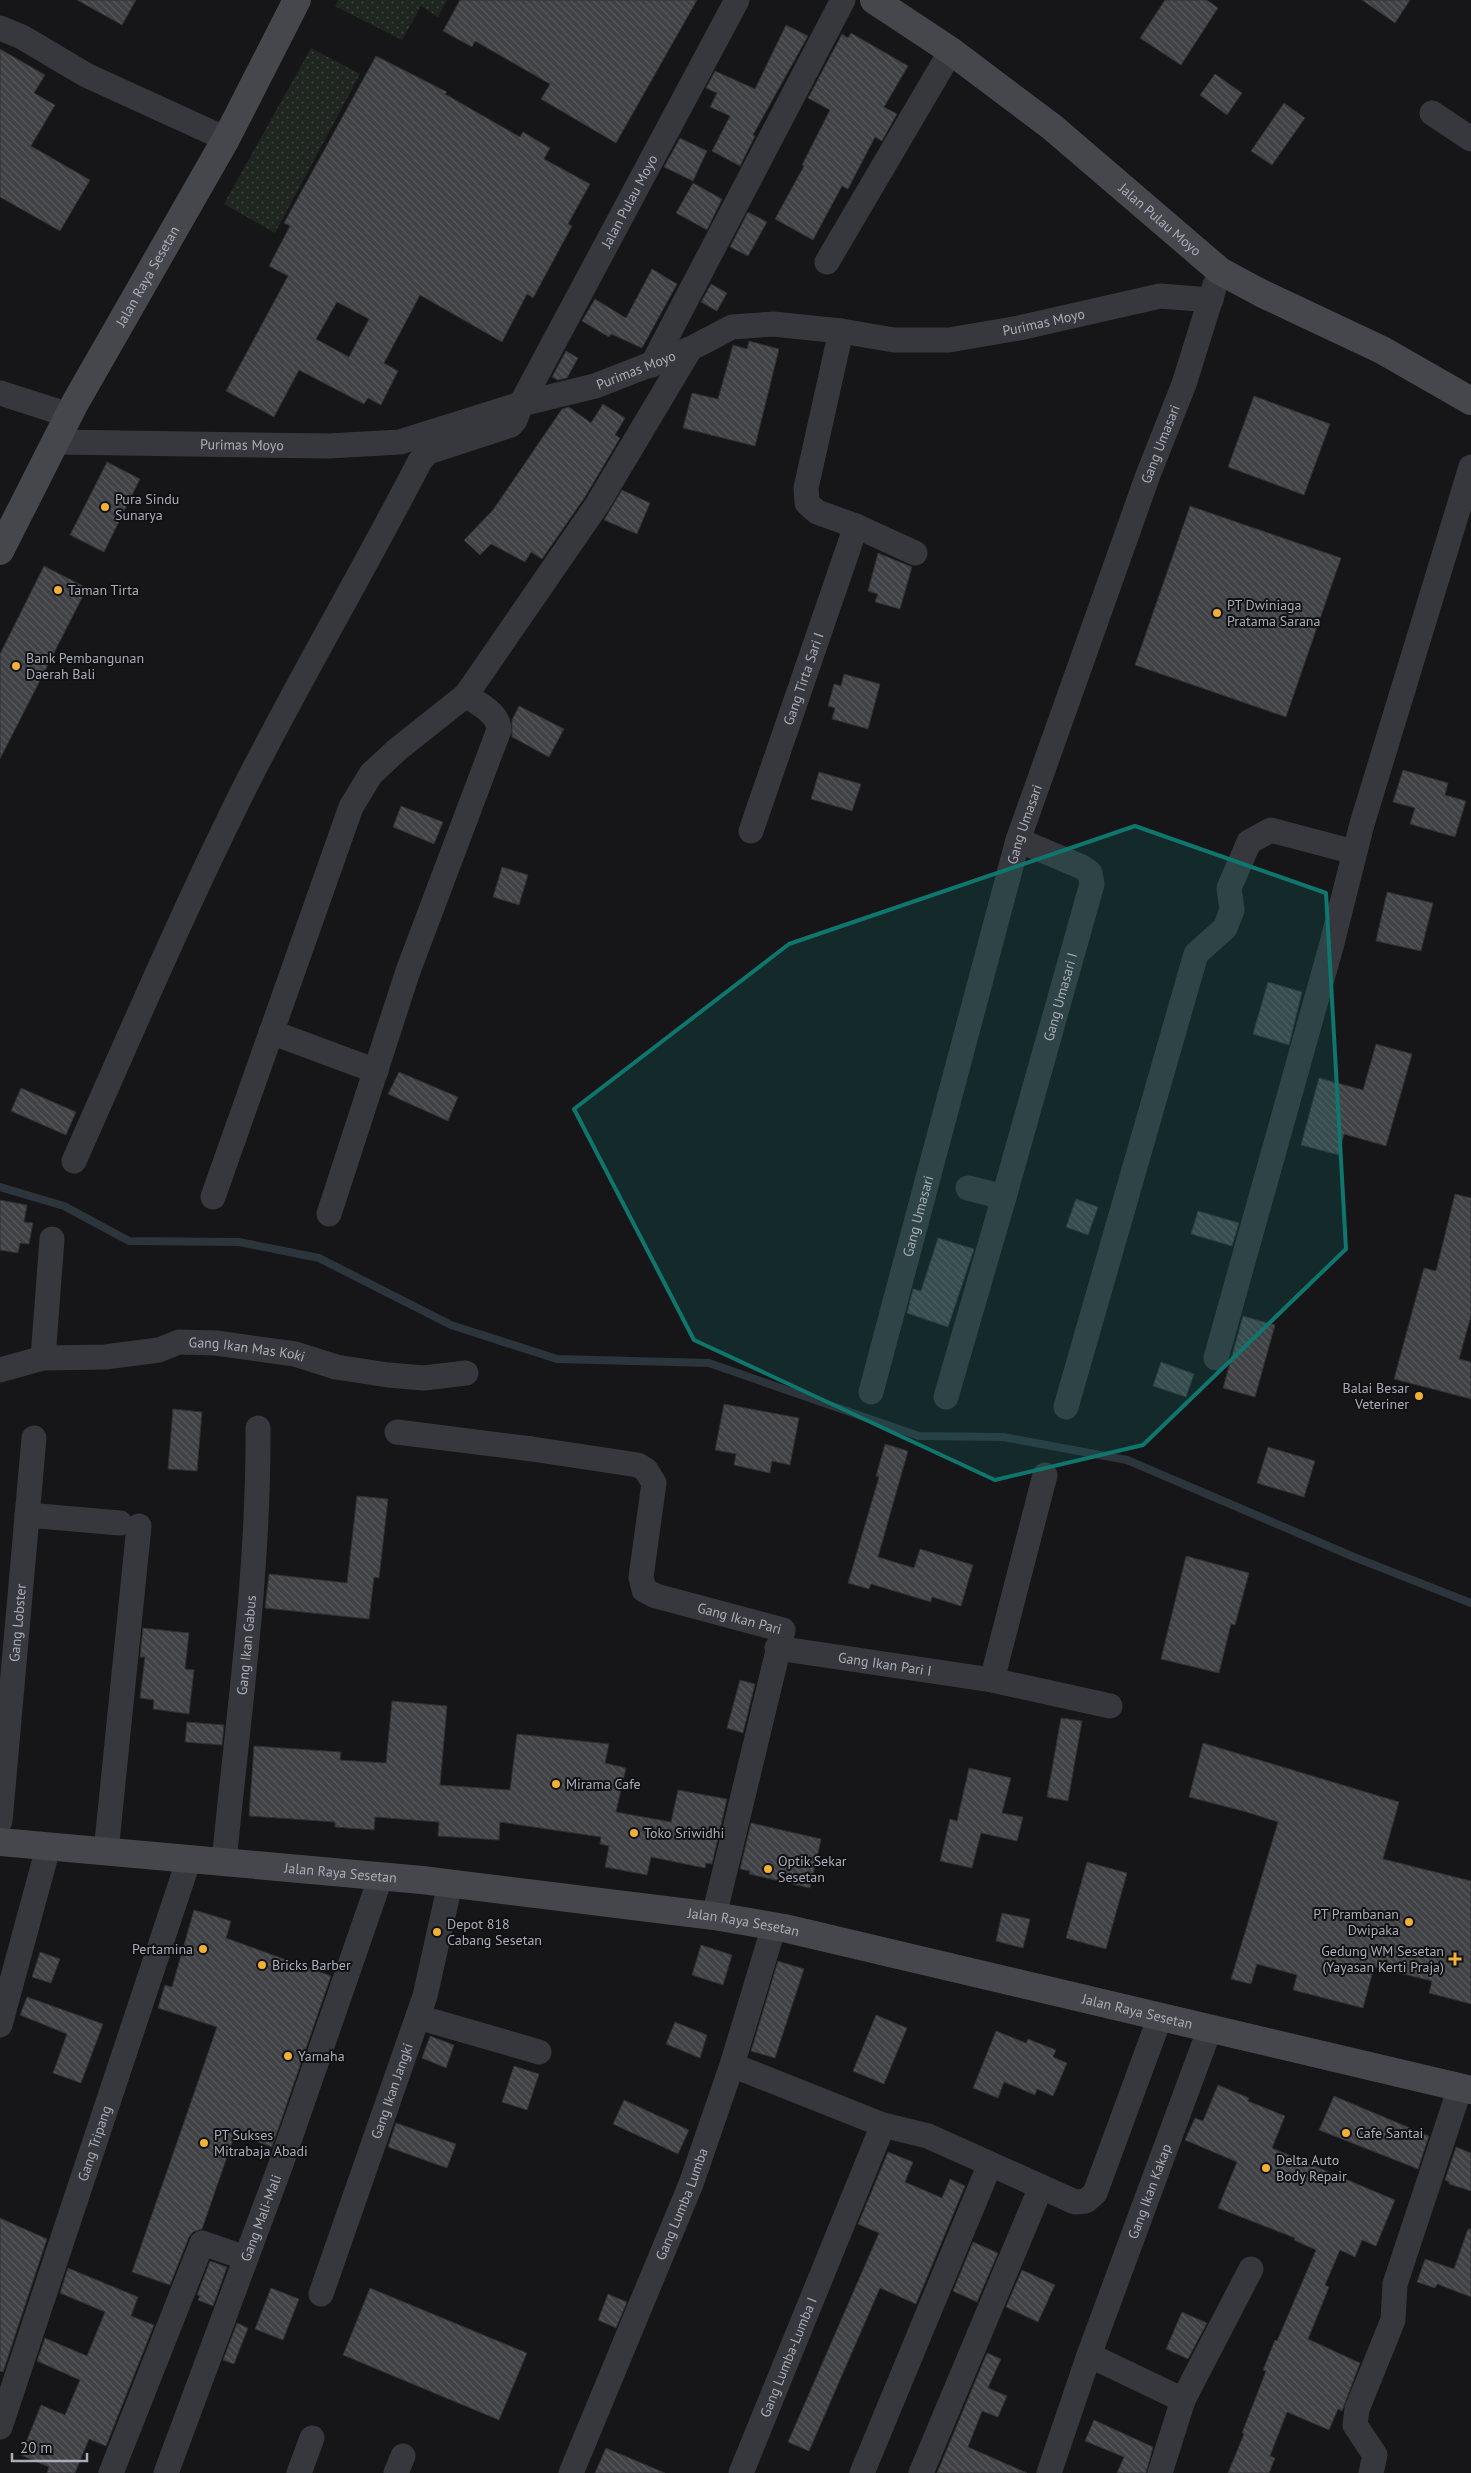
<svg xmlns="http://www.w3.org/2000/svg" width="1471" height="2473" font-family="'PT Sans',sans-serif">
  <defs>
    <pattern id="grass-dots" width="8" height="8" patternUnits="userSpaceOnUse" patternTransform="scale(1.25)"><rect width="8" height="8" fill="#1e261f"/><path d="M2 2h.1M6 6h.1" fill="none" stroke="#3c433d" stroke-width="1.8" stroke-linecap="round"/></pattern>
    <pattern id="building-back-hatch" width="6" height="6" patternUnits="userSpaceOnUse" patternTransform="scale(1.25)"><rect width="6" height="6" fill="#404145"/><path d="M-1 5l2 2M0 0l6 6M5-1l2 2" fill="none" stroke="#595a5e"/></pattern>
  </defs>
  <rect width="100%" height="100%" fill="#161618"/>
  <g fill="url(#grass-dots)">
    <polygon points="338,0 447,0 438,17 421,6 402,40 335,6"/>
    <polygon points="311,48 360,74 275,233 224,204"/>
  </g>
  <g fill="none" stroke-linecap="round" stroke-linejoin="round">
    <polyline stroke="#2c353c" stroke-width="8" points="0,1187 64,1206 129,1241 239,1242 319,1258 451,1325 557,1359 709,1363 919,1436 1003,1437 1127,1460 1354,1557 1471,1603"/>
  </g>
  <g fill="url(#building-back-hatch)" stroke="#303034" fill-rule="evenodd">
    <polygon points="77,0 136,0 122,25"/>
    <polygon points="460,0 697,0 616,143 541,99 550,84 475,41 472,47 443,31"/>
    <polygon points="1165,0 1207,0 1218,8 1181,65 1140,38"/>
    <polygon points="1362,0 1410,0 1395,23"/>
    <polygon points="786,25 808,36 753,135 755,136 740,166 712,151 730,116 710,107 717,93 706,88 715,71 755,89"/>
    <polygon points="851,33 908,66 884,107 897,114 882,141 875,137 848,189 842,186 813,240 775,219 804,166 802,165 830,110 808,98 842,34 848,38"/>
    <polygon points="0,49 45,75 34,93 55,105 31,146 90,180 60,231 0,197"/>
    <path d="M376,56L447,92L445,94L520,137L523,132L550,148L544,159L590,184L568,224L572,226L533,298L527,294L502,342L420,295L384,363L398,371L381,405L368,398L364,404L299,370L274,417L226,391L288,276L269,266L290,226L284,223ZM337,302L369,319L349,357L316,339Z"/>
    <polygon points="1215,74 1242,93 1227,115 1200,95"/>
    <polygon points="1284,103 1305,118 1272,165 1251,151"/>
    <polygon points="680,138 707,151 693,181 664,167"/>
    <polygon points="693,183 722,199 707,230 676,213"/>
    <polygon points="748,212 767,222 748,256 730,247"/>
    <polygon points="652,269 677,284 642,348 611,334 609,337 582,321 595,299 626,318"/>
    <polygon points="711,284 727,293 717,311 701,302"/>
    <polygon points="749,341 779,349 755,446 683,428 692,393 718,399 733,345 747,349"/>
    <polygon points="566,351 578,358 567,378 558,380 552,377"/>
    <polygon points="1254,396 1330,424 1304,495 1228,467"/>
    <polygon points="603,404 625,418 615,435 620,438 585,497 542,559 531,552 525,562 491,544 480,555 464,540 493,510 562,409 569,407 591,423"/>
    <polygon points="107,462 140,479 104,552 70,535"/>
    <polygon points="622,490 650,503 637,534 604,520"/>
    <polygon points="1190,506 1341,558 1286,717 1135,665"/>
    <polygon points="878,553 912,567 900,609 875,602 878,594 868,591"/>
    <polygon points="44,566 87,588 0,759 0,654"/>
    <polygon points="844,674 880,684 868,729 832,719 835,708 828,706 834,684 841,686"/>
    <polygon points="519,706 564,729 549,757 512,737 512,720"/>
    <polygon points="1403,770 1448,783 1445,795 1466,801 1455,837 1410,824 1415,808 1393,802"/>
    <polygon points="819,772 861,784 852,811 811,799"/>
    <polygon points="401,806 443,822 434,844 393,827"/>
    <polygon points="502,867 528,875 519,905 493,897"/>
    <polygon points="1387,892 1433,903 1421,951 1376,941"/>
    <polygon points="1268,982 1302,992 1289,1045 1253,1034"/>
    <polygon points="1376,1044 1412,1054 1386,1146 1344,1134 1339,1155 1301,1145 1319,1078 1363,1090"/>
    <polygon points="399,1072 458,1097 448,1121 388,1094"/>
    <polygon points="21,1088 76,1112 66,1135 11,1111"/>
    <polygon points="1455,1194 1471,1198 1471,1316 1459,1359 1471,1362 1471,1399 1394,1379 1424,1268 1436,1271"/>
    <polygon points="1076,1199 1098,1207 1088,1235 1066,1227"/>
    <polygon points="0,1200 27,1205 24,1222 33,1223 29,1244 20,1243 18,1253 0,1250"/>
    <polygon points="1198,1211 1239,1223 1232,1246 1191,1234"/>
    <polygon points="938,1238 974,1249 948,1327 907,1313 913,1289 921,1291"/>
    <polygon points="1243,1316 1275,1325 1255,1397 1223,1388"/>
    <polygon points="1161,1362 1194,1374 1186,1397 1153,1386"/>
    <polygon points="724,1404 799,1418 790,1465 772,1461 770,1473 734,1465 736,1454 715,1450"/>
    <polygon points="173,1409 202,1412 197,1471 168,1469"/>
    <polygon points="885,1444 908,1451 878,1557 914,1568 920,1549 973,1565 961,1606 932,1597 931,1602 871,1584 869,1589 848,1583 879,1477 876,1476"/>
    <polygon points="1268,1447 1315,1461 1304,1497 1257,1483"/>
    <polygon points="357,1496 388,1499 379,1578 374,1577 369,1619 265,1608 269,1574 347,1583"/>
    <polygon points="1186,1556 1249,1573 1235,1625 1231,1624 1219,1673 1161,1659"/>
    <polygon points="143,1628 189,1633 185,1669 194,1670 189,1714 153,1709 154,1700 140,1698 145,1657 140,1657"/>
    <polygon points="740,1680 755,1684 743,1733 727,1728"/>
    <polygon points="392,1701 447,1706 440,1785 510,1790 517,1734 609,1744 605,1763 626,1768 616,1812 671,1822 678,1790 727,1799 712,1864 706,1863 705,1868 651,1857 647,1875 605,1867 609,1846 600,1844 601,1837 500,1822 499,1840 438,1836 439,1822 375,1817 374,1830 335,1827 335,1822 249,1816 254,1746 341,1752 340,1760 386,1763"/>
    <polygon points="1061,1718 1082,1721 1068,1801 1047,1797"/>
    <polygon points="187,1722 224,1725 222,1745 185,1742"/>
    <polygon points="1203,1743 1399,1802 1383,1859 1471,1881 1471,2004 1429,1993 1432,1981 1374,1967 1363,2008 1293,1990 1297,1975 1257,1964 1251,1984 1231,1979 1278,1822 1243,1811 1189,1797"/>
    <polygon points="969,1768 1011,1778 1002,1813 1023,1817 1017,1841 981,1833 972,1868 940,1861 950,1819 957,1821"/>
    <polygon points="751,1823 821,1839 810,1888 749,1874 750,1871 740,1869"/>
    <polygon points="1087,1862 1127,1873 1106,1949 1066,1938"/>
    <polygon points="194,1910 231,1921 226,1938 331,1976 272,2147 235,2134 202,2229 193,2232 189,2237 170,2285 132,2272 217,2027 158,2008 165,1985 172,1987"/>
    <polygon points="1002,1913 1030,1919 1023,1948 996,1941"/>
    <polygon points="701,1945 732,1955 723,1985 692,1975"/>
    <polygon points="40,1952 60,1959 51,1983 32,1977"/>
    <polygon points="778,1961 804,1969 775,2058 751,2051"/>
    <polygon points="27,1997 103,2024 81,2083 53,2073 67,2034 20,2015"/>
    <polygon points="876,2015 907,2028 884,2084 853,2071"/>
    <polygon points="675,2022 707,2035 700,2058 666,2044"/>
    <polygon points="996,2031 1026,2043 1028,2039 1056,2050 1053,2057 1067,2063 1053,2096 1037,2089 1035,2095 1004,2082 998,2098 973,2088"/>
    <polygon points="430,2036 454,2045 446,2068 422,2058"/>
    <polygon points="514,2066 539,2074 527,2110 502,2102"/>
    <polygon points="1218,2085 1249,2098 1248,2101 1285,2116 1272,2148 1395,2200 1376,2246 1362,2240 1355,2257 1340,2250 1325,2285 1329,2287 1308,2339 1360,2363 1342,2411 1338,2409 1329,2430 1287,2412 1270,2456 1275,2458 1269,2473 1228,2473 1244,2434 1242,2433 1266,2371 1263,2370 1275,2340 1277,2341 1316,2250 1294,2240 1295,2238 1218,2208 1237,2162 1185,2140 1195,2118 1203,2121"/>
    <polygon points="1334,2096 1429,2136 1418,2169 1319,2130"/>
    <polygon points="624,2100 689,2130 678,2154 613,2124"/>
    <polygon points="396,2123 456,2144 447,2168 388,2147"/>
    <polygon points="1456,2147 1471,2153 1471,2191 1449,2184 1449,2182 1445,2180"/>
    <polygon points="888,2152 913,2162 905,2182 942,2198 950,2179 965,2186 916,2304 880,2288 809,2451 788,2442 879,2233 858,2224"/>
    <polygon points="0,2218 47,2239 3,2372 0,2371"/>
    <polygon points="1468,2229 1471,2229 1471,2297 1437,2284 1435,2288 1417,2282 1425,2259 1454,2269"/>
    <polygon points="973,2242 998,2253 977,2302 953,2291"/>
    <polygon points="210,2261 227,2267 213,2306 198,2300 200,2296 197,2295"/>
    <polygon points="68,2268 138,2297 131,2316 154,2325 106,2446 89,2439 75,2473 47,2473 49,2467 21,2455 41,2405 65,2415 80,2380 37,2361 45,2338 87,2356 105,2312 60,2293"/>
    <polygon points="1022,2270 1055,2285 1038,2322 1006,2307"/>
    <polygon points="271,2288 299,2299 283,2340 255,2329"/>
    <polygon points="370,2288 527,2353 499,2420 343,2355"/>
    <polygon points="608,2294 627,2302 616,2328 598,2320"/>
    <polygon points="1182,2312 1207,2323 1188,2359 1166,2349"/>
    <polygon points="237,2323 248,2328 234,2364 223,2360"/>
    <polygon points="987,2353 1001,2359 988,2388 1007,2396 998,2417 982,2411 968,2447 1027,2473 937,2473"/>
    <polygon points="1094,2420 1153,2447 1146,2473 1117,2473 1124,2457 1085,2441"/>
    <polygon points="606,2448 665,2473 595,2473"/>
  </g>
  <g fill="none" stroke-linecap="round" stroke-linejoin="round">
    <g stroke="#37383d" stroke-width="25">
      <polyline points="0,28 22,37 86,75 226,139"/>
      <polyline points="1432,113 1471,139"/>
      <polyline points="827,262 951,51"/>
      <polyline points="652,365 843,0"/>
      <polyline points="0,393 69,415"/>
      <path id="s1" d="M57,442L329,446L400,442L521,404L595,386L690,349L732,327L773,324L841,331L894,340H949L1019,328L1160,296L1211,300"/>
      <polyline points="856,526 915,553"/>
      <path id="s2" d="M751,831L856,526L817,512L807,503L806,488L841,331"/>
      <polyline points="271,1032 376,1071"/>
      <path id="s3" d="M74,1161C131,1033 186,904 249,779C304,671 365,568 420,461L428,452L511,425L515,420L521,404L737,0"/>
      <path id="s4" d="M968,1188L1004,1197L1092,884L1090,873L1082,867L1018,840"/>
      <polyline points="213,1197 351,807 371,774 398,749 466,695 597,505 690,349"/>
      <path d="M329,1214L408,971L499,730C499,713 478,704 466,695"/>
      <polyline points="43,1358 52,1239"/>
      <polyline points="1216,1358 1331,947 1362,824 1471,467"/>
      <path id="s5" d="M0,1370L43,1358L105,1357L159,1350L179,1342L216,1343L295,1354L336,1367L388,1375L424,1378L466,1373"/>
      <path id="s6" d="M871,1392L1018,840L1148,475L1184,384L1215,285"/>
      <polyline points="946,1397 1004,1197"/>
      <polyline points="1066,1407 1196,954 1225,928 1232,910 1229,888 1249,842 1271,830 1354,852"/>
      <path id="s7" d="M397,1432L532,1449L638,1465L646,1470L654,1483L641,1577L644,1590L656,1596L783,1630L714,1916"/>
      <polyline points="27,1515 120,1523"/>
      <path id="s8" d="M777,1648L992,1680L1110,1706"/>
      <polyline points="992,1680 1045,1475"/>
      <path id="s9" d="M0,1821L34,1438"/>
      <polyline points="106,1852 139,1526"/>
      <path id="s10" d="M224,1862C238,1718 259,1573 258,1428"/>
      <polyline points="418,2017 539,2052"/>
      <polyline points="0,2025 48,1848"/>
      <polyline points="732,2065 883,2125 928,2136 1075,2202 1086,2201 1095,2193 1160,2017"/>
      <path id="s11" d="M321,2294L425,1996L450,1884"/>
      <polyline points="1089,2355 1183,2400"/>
      <path id="s12" d="M0,2427L189,1859"/>
      <polyline points="111,2473 202,2243 246,2258"/>
      <path id="s13" d="M166,2473L281,2164L381,1876"/>
      <polyline points="299,2473 312,2438"/>
      <polyline points="396,2473 403,2456"/>
      <path id="s14" d="M571,2473L691,2184L732,2065L774,1926"/>
      <path id="s15" d="M741,2473L883,2125"/>
      <polyline points="862,2473 990,2164"/>
      <polyline points="921,2473 1041,2187"/>
      <path id="s16" d="M1049,2473L1089,2355L1210,2028"/>
      <polyline points="1160,2473 1183,2400 1251,2269"/>
      <polyline points="1371,2473 1375,2455 1355,2425 1357,2409 1393,2320 1395,2284 1460,2088"/>
    </g>
    <g stroke="#45474d" stroke-width="28">
      <path id="s17" d="M874,0L951,51L1052,127L1220,271L1261,293L1382,350L1471,401"/>
      <path id="s18" d="M0,551L75,403L226,139L297,0"/>
      <path id="s19" d="M0,1842L422,1880L714,1916L784,1928L1471,2090"/>
    </g>
  </g>
  <path fill="#0f766e" fill-opacity="0.2" stroke="#0f766e" stroke-width="4" stroke-linejoin="round" d="M1135,826L1326,893L1346,1249L1143,1445L995,1480L694,1340L574,1109L789,944Z"/>
  <g fill="#f2b134" stroke="#111113" stroke-width="2">
    <circle cx="105" cy="507" r="5"/>
    <circle cx="58" cy="590" r="5"/>
    <circle cx="1217" cy="613" r="5"/>
    <circle cx="16" cy="666" r="5"/>
    <circle cx="1419" cy="1396" r="5"/>
    <circle cx="556" cy="1784" r="5"/>
    <circle cx="634" cy="1833" r="5"/>
    <circle cx="768" cy="1869" r="5"/>
    <circle cx="1409" cy="1922" r="5"/>
    <circle cx="437" cy="1932" r="5"/>
    <circle cx="203" cy="1949" r="5"/>
    <path d="M1452.5 1951.5h5v5h5v5h-5v5h-5v-5h-5v-5h5z"/>
    <circle cx="262" cy="1965" r="5"/>
    <circle cx="288" cy="2056" r="5"/>
    <circle cx="1346" cy="2133" r="5"/>
    <circle cx="204" cy="2143" r="5"/>
    <circle cx="1266" cy="2168" r="5"/>
  </g>
  <g text-anchor="middle" stroke-width="4" stroke-linejoin="round" paint-order="stroke">
    <g font-size="14" fill="#a8adb8" stroke="#111113">
      <text dy="5" stroke="none"><textPath href="#s3" startOffset="1134">Jalan Pulau Moyo</textPath></text>
      <text dy="5" stroke="none"><textPath href="#s17" startOffset="361">Jalan Pulau Moyo</textPath></text>
      <text dy="5" stroke="none"><textPath href="#s18" startOffset="312">Jalan Raya Sesetan</textPath></text>
      <text dy="5" stroke="none"><textPath href="#s1" startOffset="1010">Purimas Moyo</textPath></text>
      <text dy="5" stroke="none"><textPath href="#s1" startOffset="590">Purimas Moyo</textPath></text>
      <text dy="5" stroke="none"><textPath href="#s1" startOffset="185">Purimas Moyo</textPath></text>
      <text dy="5" stroke="none"><textPath href="#s6" startOffset="992">Gang Umasari</textPath></text>
      <text dy="5" stroke="none"><textPath href="#s2" startOffset="161">Gang Tirta Sari I</textPath></text>
      <text dy="5" stroke="none"><textPath href="#s6" startOffset="588">Gang Umasari</textPath></text>
      <text dy="5" stroke="none"><textPath href="#s4" startOffset="245">Gang Umasari I</textPath></text>
      <text dy="5" stroke="none"><textPath href="#s6" startOffset="182">Gang Umasari</textPath></text>
      <text dy="5" stroke="none"><textPath href="#s5" startOffset="251">Gang Ikan Mas Koki</textPath></text>
      <text dy="5" stroke="none"><textPath href="#s7" startOffset="476">Gang Ikan Pari</textPath></text>
      <text dy="5" stroke="none"><textPath href="#s9" startOffset="199">Gang Lobster</textPath></text>
      <text dy="5" stroke="none"><textPath href="#s10" startOffset="218">Gang Ikan Gabus</textPath></text>
      <text dy="5" stroke="none"><textPath href="#s8" startOffset="109">Gang Ikan Pari I</textPath></text>
      <text dy="5" stroke="none"><textPath href="#s19" startOffset="342">Jalan Raya Sesetan</textPath></text>
      <text dy="5" stroke="none"><textPath href="#s19" startOffset="748">Jalan Raya Sesetan</textPath></text>
      <text dy="5" stroke="none"><textPath href="#s19" startOffset="1152">Jalan Raya Sesetan</textPath></text>
      <text dy="5" stroke="none"><textPath href="#s11" startOffset="215">Gang Ikan Jangki</textPath></text>
      <text dy="5" stroke="none"><textPath href="#s12" startOffset="299">Gang Tripang</textPath></text>
      <text dy="5" stroke="none"><textPath href="#s16" startOffset="299">Gang Ikan Kakap</textPath></text>
      <text dy="5" stroke="none"><textPath href="#s14" startOffset="291">Gang Lumba Lumba</textPath></text>
      <text dy="5" stroke="none"><textPath href="#s13" startOffset="272">Gang Mali-Mali</textPath></text>
      <text dy="5" stroke="none"><textPath href="#s15" startOffset="125">Gang Lumba-Lumba I</textPath></text>
    </g>
    <g font-size="14" fill="#a8adb8" stroke="#111113" text-anchor="start">
      <text x="115" y="504">Pura Sindu<tspan x="115" dy="16">Sunarya</tspan></text>
      <text x="68" y="595">Taman Tirta</text>
      <text x="1227" y="610">PT Dwiniaga<tspan x="1227" dy="16">Pratama Sarana</tspan></text>
      <text x="26" y="663">Bank Pembangunan<tspan x="26" dy="16">Daerah Bali</tspan></text>
      <text x="1409" y="1393" text-anchor="end">Balai Besar<tspan x="1409" dy="16">Veteriner</tspan></text>
      <text x="566" y="1789">Mirama Cafe</text>
      <text x="644" y="1838">Toko Sriwidhi</text>
      <text x="778" y="1866">Optik Sekar<tspan x="778" dy="16">Sesetan</tspan></text>
      <text x="1399" y="1919" text-anchor="end">PT Prambanan<tspan x="1399" dy="16">Dwipaka</tspan></text>
      <text x="447" y="1929">Depot 818<tspan x="447" dy="16">Cabang Sesetan</tspan></text>
      <text x="193" y="1954" text-anchor="end">Pertamina</text>
      <text x="1444" y="1956" text-anchor="end">Gedung WM Sesetan<tspan x="1444" dy="16">(Yayasan Kerti Praja)</tspan></text>
      <text x="272" y="1970">Bricks Barber</text>
      <text x="298" y="2061">Yamaha</text>
      <text x="1356" y="2138">Cafe Santai</text>
      <text x="214" y="2140">PT Sukses<tspan x="214" dy="16">Mitrabaja Abadi</tspan></text>
      <text x="1276" y="2165">Delta Auto<tspan x="1276" dy="16">Body Repair</tspan></text>
    </g>
  </g>
  <path d="M12 2453v8h75v-8" fill="none" stroke="#a8adb8" stroke-width="2.5"/>
  <text x="20" y="2453" font-size="15" fill="#a8adb8" stroke="#111113" stroke-width="4" paint-order="stroke">20 m</text>
</svg>
